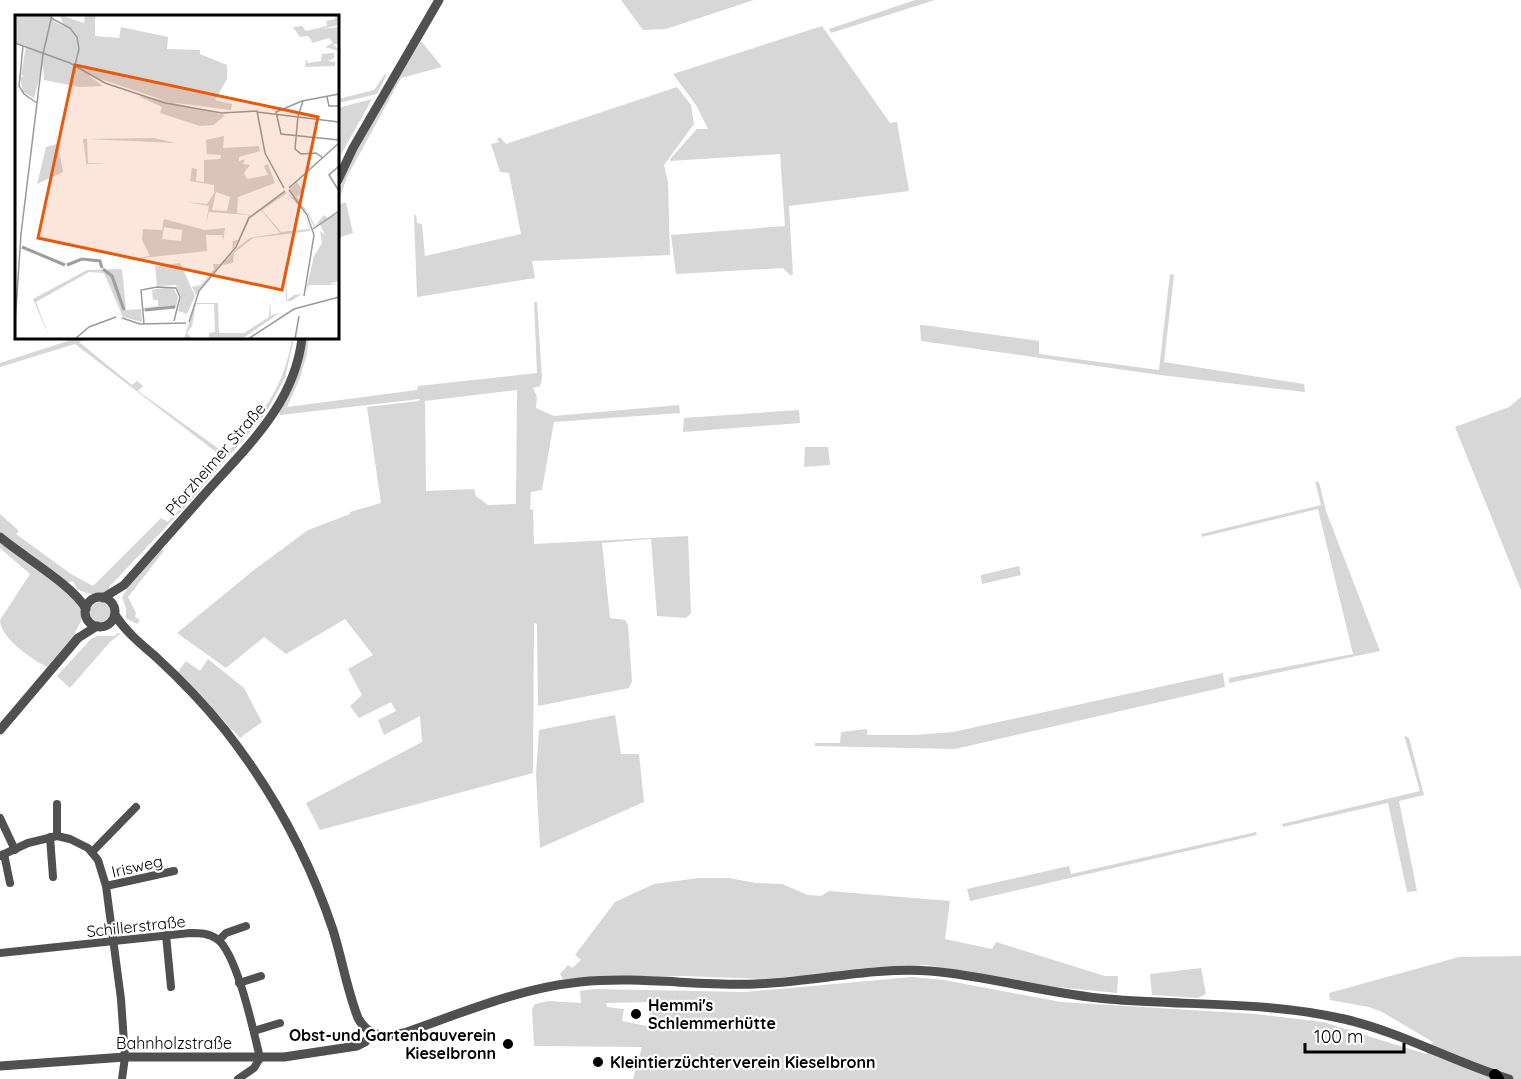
<svg xmlns="http://www.w3.org/2000/svg" width="1521" height="1079" font-family="Quicksand,sans-serif">
  <rect width="100%" height="100%" fill="#fff"/>
  <g fill="#d7d7d7" fill-rule="evenodd">
    <polygon points="621,0 754,0 666,29 643,30"/>
    <polygon points="915,0 935,0 831,33 829,29"/>
    <polygon points="822,26 890,123 897,122 909,191 789,206 793,275 790,275 783,268 676,274 671,235 785,226 780,154 670,161 671,158 697,129 708,129 696,105 673,74"/>
    <polygon points="421,41 442,67 401,78 347,177 338,203 338,190 361,141"/>
    <polygon points="385,74 387,74 377,94 338,103 338,99 374,90"/>
    <polygon points="677,87 691,105 694,124 664,165 668,182 670,255 532,261 535,278 417,297 414,216 416,214 417,223 422,224 425,256 521,234 509,173 500,172 491,144 499,142 497,139 500,137 506,144"/>
    <polygon points="372,99 338,160 338,108"/>
    <polygon points="346,202 353,233 338,238 338,203 338,205"/>
    <polygon points="1170,274 1174,275 1164,362 1304,384 1305,392 1160,375 921,341 920,325 923,325 1039,341 1039,354 1159,370"/>
    <path d="M534,302H537L542,378L540,386L533,388L537,397L536,408L554,416L679,405L680,413L554,422L542,490L531,492L530,510L533,509L534,544L688,536L691,613L686,618L657,616L651,539L602,543L610,618L625,620L628,625L632,681L629,688L538,706L537,624L534,623L533,773L320,830L306,803L422,742L420,716L384,735L378,720L396,711L391,702L359,718L350,706L362,695L348,669L373,655L345,619L286,654L264,637L226,668L177,633L254,570L308,530L350,514V512L381,503L367,407L419,401L420,399L280,415L279,412L305,338H309L307,354L300,378L287,407L417,390L418,386L537,373ZM517,390L516,504L488,505L476,496L474,489L426,491L425,401Z"/>
    <path d="M74,338H91L79,342L132,385L137,381L143,386L138,391L226,454C260,416 284,390 292,338H294L285,378L266,413L186,506L109,587L110,592C99,597 87,594 77,589L73,581L67,583L0,533V514L19,531L16,534L71,574L93,586L161,518L168,522L221,463L220,455L75,344L0,367V363L74,339Z"/>
    <polygon points="1521,397 1521,590 1455,427 1509,407"/>
    <polygon points="799,410 800,423 683,432 684,418"/>
    <polygon points="805,447 828,447 830,465 804,467"/>
    <polygon points="1315,481 1319,482 1326,511 1380,651 1229,683 1229,678 1353,654 1318,509 1202,537 1201,534 1321,505"/>
    <path d="M0,540L57,584L81,607V621L73,637L47,667C33,660 0,638 0,620L30,574L0,548Z"/>
    <polygon points="161,549 164,551 128,597 136,613 135,617 140,620 137,624 126,618 126,608 122,597 130,585"/>
    <polygon points="1019,566 1021,575 982,584 981,575"/>
    <circle cx="100" cy="613" r="11"/>
    <polygon points="118,633 120,634 110,642 70,688 57,676 91,639 97,636 114,636"/>
    <polygon points="208,659 244,688 262,722 240,738 178,672 186,661 200,671"/>
    <polygon points="1223,673 1225,687 955,749 815,746 815,743 840,743 841,732 867,729 867,735 915,735 953,732"/>
    <polygon points="615,715 621,754 639,754 644,802 540,848 536,774 539,730"/>
    <polygon points="1404,735 1409,738 1424,795 1399,801 1417,891 1407,892 1388,803 1283,827 1282,824 1420,791"/>
    <polygon points="1256,832 1257,835 970,901 967,889 1069,866 1071,874"/>
    <polygon points="699,878 729,878 756,883 782,884 808,895 821,896 829,891 950,901 945,939 992,949 996,942 1105,976 1118,976 1117,993 1037,985 927,965 763,979 682,976 563,979 560,974 568,965 572,968 581,960 575,955 615,902 654,884"/>
    <path d="M1521,956V1079H633L642,1047L534,1046L532,1009L535,1004L548,1001L581,1003L580,991L595,989L744,992L912,977L944,980L1061,1002L1255,1014L1323,1022L1426,1054L1433,1042L1382,1012L1369,1007L1330,1000L1329,993L1459,957ZM606,1003L653,1002V1003L647,1026L622,1021L624,1009L607,1007Z"/>
    <polygon points="1201,968 1206,994 1198,998 1152,995 1150,974"/>
  </g>
  <g fill="none" stroke-linecap="round" stroke-linejoin="round">
    <defs>
      <polyline id="primary" points="1495,1075 1498,1079"/>
    </defs>
    <use href="#primary" stroke="#dbdbdb" stroke-width="14"/>
    <g stroke="#505050" stroke-width="8">
      <polyline points="57,804 57,836"/>
      <polyline points="0,818 15,850"/>
      <polyline points="50,837 53,877"/>
      <polyline points="92,852 136,807"/>
      <polyline points="4,854 10,883"/>
      <polyline points="0,856 28,843 57,836 70,839 88,848 98,860 106,886 121,999 125,1057 122,1079"/>
      <polyline points="106,886 174,871"/>
      <polyline points="166,935 171,987"/>
      <polyline points="219,940 226,933 246,926"/>
      <path d="M0,953L190,933C200,933 209,933 217,939C237,953 254,1033 260,1058L254,1068L238,1079"/>
      <polyline points="239,983 261,976"/>
      <polyline points="254,1031 280,1023"/>
    </g>
    <g stroke="#505050" stroke-width="9">
      <polyline points="338,180 353,148 439,0"/>
      <path d="M0,537C22,556 74,586 86,609"/>
      <circle cx="100" cy="612" r="15"/>
      <path d="M103,598L124,585C153,552 182,520 210,488C251,443 295,401 302,338"/>
      <path d="M115,615C126,632 141,644 156,657C181,680 204,704 225,730C272,790 309,858 333,930C342,959 347,990 358,1018C369,1039 387,1037 407,1032C464,1012 520,988 580,982C638,976 697,986 755,984C814,982 871,967 930,971C990,976 1048,994 1108,999C1187,1006 1267,1001 1344,1019C1401,1032 1453,1062 1509,1079"/>
      <polyline points="0,730 78,638 97,626"/>
      <polyline points="0,1066 125,1057 284,1057 357,1046 365,1042 372,1034"/>
    </g>
    <use href="#primary" stroke="#000" stroke-width="12"/>
  </g>
  <g fill="#000" stroke="#fff" stroke-width="2">
    <circle cx="636" cy="1014" r="6"/>
    <circle cx="508" cy="1044" r="6"/>
    <circle cx="598" cy="1062" r="6"/>
  </g>
  <g text-anchor="middle" stroke-width="4.5" stroke-linejoin="round" paint-order="stroke">
    <g font-size="16" fill="#000" stroke="#fff">
      <text transform="translate(215 459) rotate(-49)" y="6">Pforzheimer Straße</text>
      <text transform="translate(137 866) rotate(-13)" y="6">Irisweg</text>
      <text transform="translate(136 926) rotate(-6)" y="6">Schillerstraße</text>
      <text x="174" y="1049">Bahnholzstraße</text>
    </g>
    <g font-size="16" font-weight="bold" fill="#000" stroke="#fff" text-anchor="start">
      <text x="648" y="1011">Hemmi's<tspan x="648" dy="18">Schlemmerhütte</tspan></text>
      <text x="496" y="1041" text-anchor="end">Obst-und Gartenbauverein<tspan x="496" dy="18">Kieselbronn</tspan></text>
      <text x="610" y="1068">Kleintierzüchterverein Kieselbronn</text>
    </g>
  </g>
  <g transform="translate(15 15)">
    <rect width="324" height="324" fill="#fff"/>
    <path d="M0,0H36L39,7L49,11L45,0L69,8L70,0H80V21L104,23L106,12L153,22L152,34L185,35V39L212,50V64L200,85L217,89L216,95L154,87L73,60L88,71L65,72L29,65L28,50L19,83L8,77L5,62L10,61L6,60L11,31L0,27ZM320,0H324L323,10L307,14L324,12V29H318L324,36L310,32L318,28L314,23L298,28L293,21L285,22L278,12L287,11L291,16L312,11L311,6L320,4ZM319,38V43L313,46L320,47V51L290,52L291,44L293,48L306,46L307,39ZM123,81L134,82L210,100L199,110L185,111L145,98L147,92ZM40,113L48,157L22,169L31,132L42,129ZM209,121L208,133L244,131L245,136L224,142V146L230,144L228,149L235,150L229,158L232,164L253,160L249,151L253,149L260,168L223,182L222,198L236,200L220,231L181,280L177,272L186,270L199,254L198,249H205L217,235L218,226L223,225L234,200L194,197L191,208L194,191L172,187L192,189L199,178V170L175,166L177,153L182,154L181,166L189,167V145L205,144L206,140L192,139L191,125ZM201,177L215,182L212,196L197,195ZM139,123L161,128L72,124L73,148L92,149H72V153L68,124ZM282,167L288,176L282,182L294,199L300,211L309,200L313,203L324,198V266L314,269L324,270H294L291,275L299,241L307,228L305,216L310,220L305,210L312,204L299,212L292,198L285,189L295,216L238,223L219,238L218,248L207,250L223,232L235,223L265,218L246,195L234,205L229,219L233,207L237,202L269,176L284,187L274,175ZM272,178L288,196L295,214L266,217L247,195ZM149,204L190,215L210,213L208,226L207,220H191L192,236L110,245L135,241L127,225L128,214L147,215ZM149,212L167,215L166,226L147,224ZM271,246L272,285L279,280L287,279L276,286L255,287L256,301L266,297L227,324H194V318L200,317L199,289H181L177,311L172,318L177,324H169L180,288H203L204,318H229L254,302L255,287L271,286ZM165,248L180,281L172,299L163,296L166,282L161,270L142,271L140,251ZM107,254L111,295L126,294L127,307L108,302L89,258L74,257L21,287L35,324L18,284L72,255ZM158,272L163,282L161,293L128,296V293L143,291V285H138L137,275L126,276Z" fill="#d7d7d7" fill-rule="evenodd"/>
    <path fill="none" stroke="#9e9e9e" stroke-width="3" d="M7,232L50,250M52,250L67,244L85,246L87,253M88,254L97,261L109,295M130,295L160,292"/>
    <path fill="none" stroke="#999" stroke-width="1.5" d="M36,3L55,13L62,22L64,34L60,50M0,28L55,48L90,68L150,88L207,98L242,96L250,138L269,173M8,31L4,71L9,79L22,88M324,79L287,86L261,97L266,119L324,125M312,82L314,91H324M288,86L283,101L280,134L286,139L301,138L308,143M242,97L324,107M324,151L314,160L324,176M274,173L324,128M274,175L292,200L299,220L289,281M298,214L324,196M107,303L125,309L171,308M174,307L184,276L221,232L234,203L270,176M0,309L6,219L28,39L37,0M129,309L126,275L142,272L161,273L165,282L159,306M60,324L74,312L101,302M233,324L279,294L324,282M280,324L284,301"/>
    <path fill="#e8590c" fill-opacity="0.15" stroke="#e8590c" stroke-width="3" d="M60,50L303,102L267,275L23,223Z"/>
    <rect width="324" height="324" fill="none" stroke="#000" stroke-width="3"/>
  </g>
  <path d="M1305 1043v9h99v-9" fill="none" stroke="#000000" stroke-width="3"/>
  <text x="1314" y="1043" font-size="18" fill="#000000" stroke="#ffffff" stroke-width="4.5" paint-order="stroke">100 m</text>
</svg>
